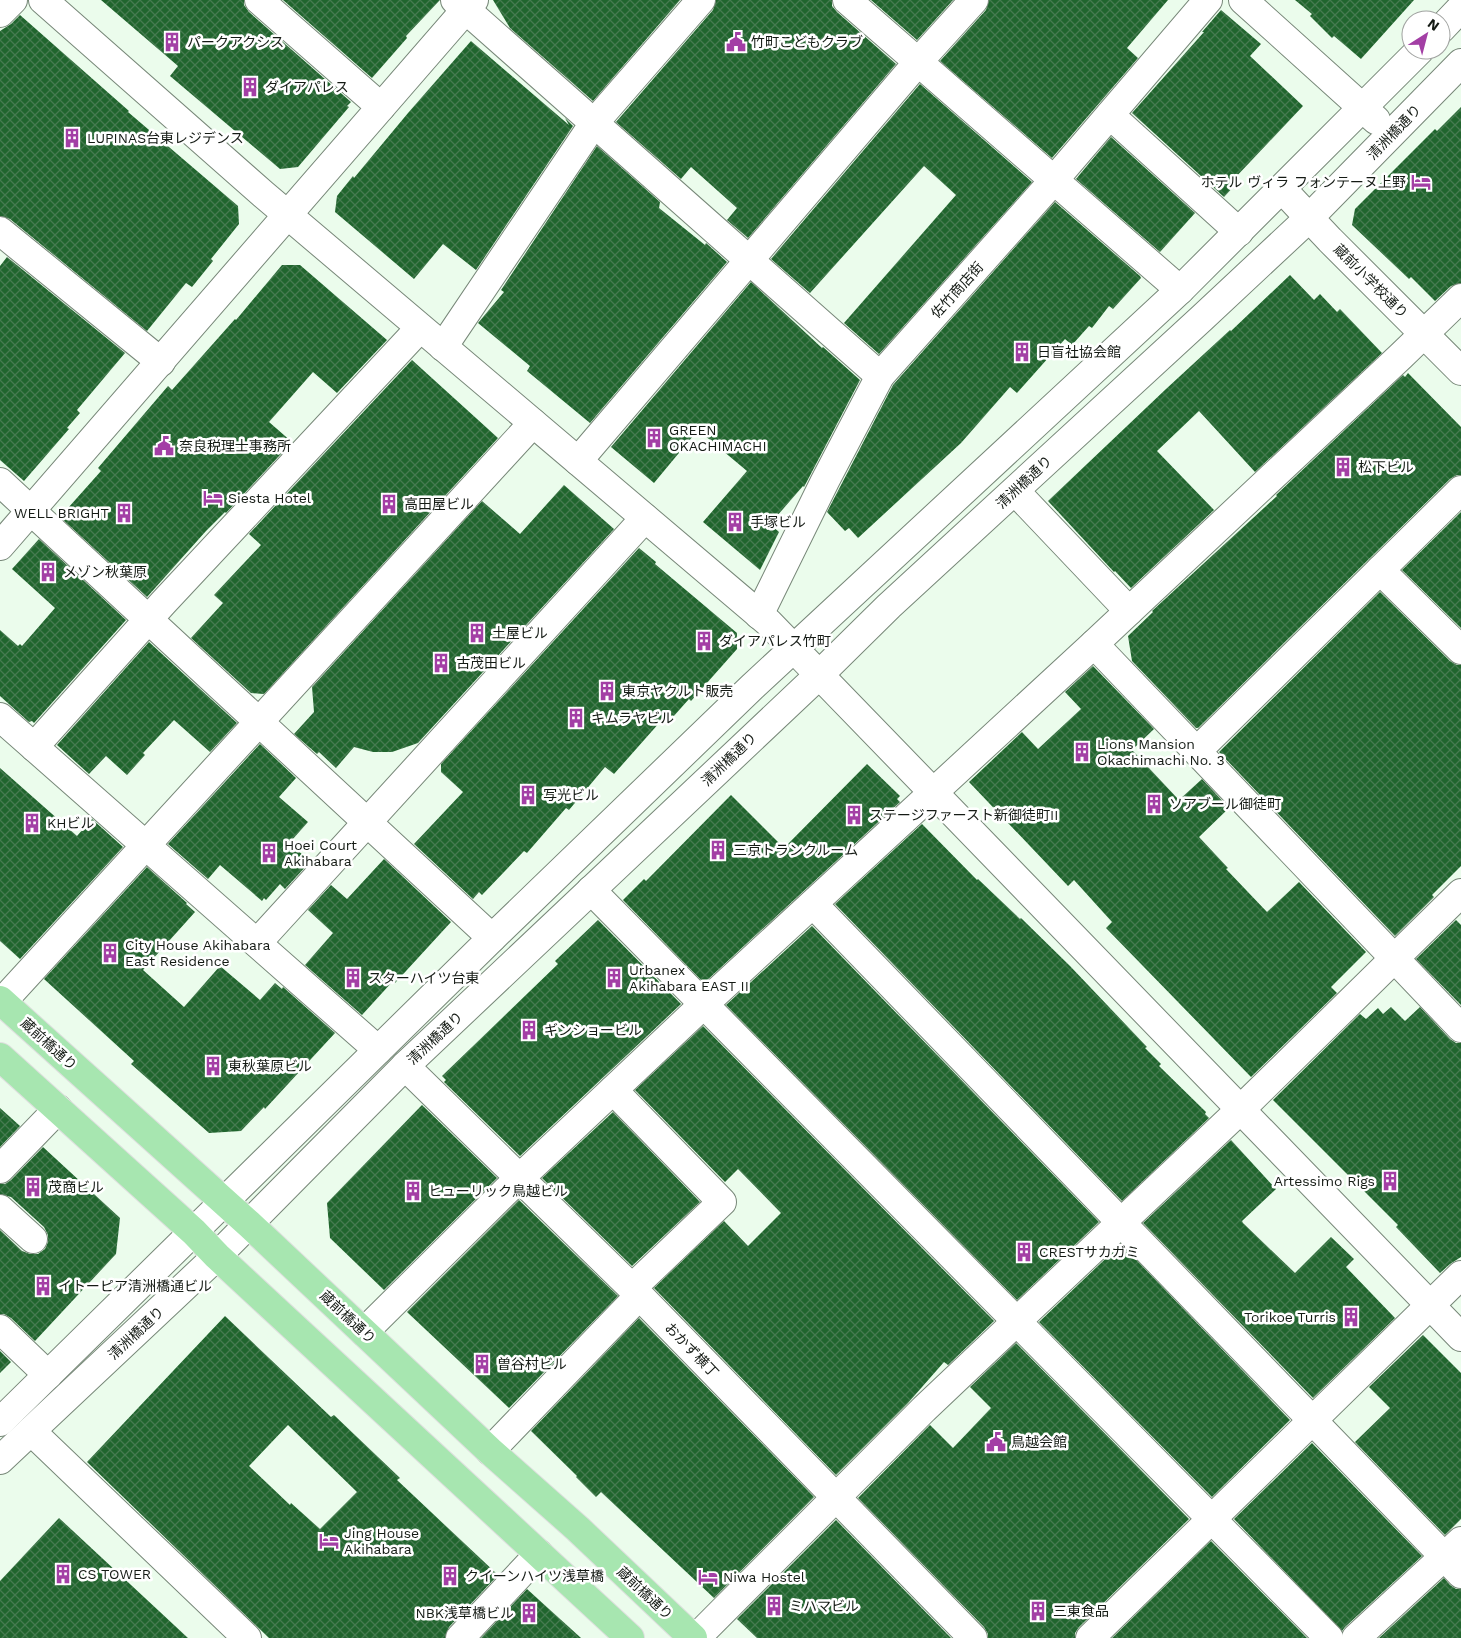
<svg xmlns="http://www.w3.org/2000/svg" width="1461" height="1638" font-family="'Work Sans','Noto Sans JP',sans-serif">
  <defs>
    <pattern id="building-cross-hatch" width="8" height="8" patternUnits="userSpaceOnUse" patternTransform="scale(1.25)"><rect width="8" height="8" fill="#20652d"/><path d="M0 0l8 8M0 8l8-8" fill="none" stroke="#467a50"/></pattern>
  </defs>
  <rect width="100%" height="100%" fill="#ebfcec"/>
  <g fill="url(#building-cross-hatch)" fill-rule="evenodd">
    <polygon points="101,0 244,0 244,5 249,12 351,102 347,106 349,107 298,167 280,169 170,76 178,66"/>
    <polygon points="283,0 440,0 406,36 407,38 372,78"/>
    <polygon points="493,0 680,0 593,101 510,28"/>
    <polygon points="716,0 832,0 832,6 837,12 896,64 748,238 727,220 737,208 691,167 681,179 616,122 713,10"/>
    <polygon points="871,0 953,0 917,40"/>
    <polygon points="989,0 1168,0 1127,48 1138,58 1052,158 940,61 986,10"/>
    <polygon points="1295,0 1414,0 1361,59 1334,36 1332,38 1310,16 1312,14"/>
    <polygon points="1221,10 1261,44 1250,56 1303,106 1233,180 1236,184 1224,197 1132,113 1204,32 1202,32"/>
    <polygon points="20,15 129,111 128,112 238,206 239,224 211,259 213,261 192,287 186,283 147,331 10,219 0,216 0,31 11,24"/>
    <polygon points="471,41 569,125 565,118 573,126 476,270 443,244 414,279 335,212 337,196 353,176 354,178 408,113"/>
    <polygon points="920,84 1032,182 879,354 844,323 956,195 924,166 810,293 771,259"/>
    <polygon points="1461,107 1461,283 1451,286 1435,301 1411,277 1409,279 1352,225 1355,209 1435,129 1437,131"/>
    <polygon points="1111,137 1195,213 1160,252 1076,179"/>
    <polygon points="597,146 660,202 659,208 705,245 706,243 727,262 590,423 527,371 530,366 478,323 504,292 501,290"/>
    <polygon points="1055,202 1140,276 1141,278 1113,309 1109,306 1092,328 1089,326 1072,345 1065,339 1017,393 1010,387 961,443 858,538 849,528 845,531 827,512 893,385"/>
    <polygon points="7,257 125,353 77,410 80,413 67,428 69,429 24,481 0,460 0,266"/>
    <polygon points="282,265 300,265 387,340 337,393 313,372 269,422 292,442 226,513 225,512 206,531 147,597 60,517 101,471 98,468 168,386 172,390 235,319 236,320"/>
    <polygon points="1290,275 1314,300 1320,294 1337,312 1340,309 1382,353 1255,472 1199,411 1157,451 1214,510 1131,588 1115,571 1114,572 1048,501 1166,389 1230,330 1231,331"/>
    <polygon points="751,282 822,348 823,347 860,380 804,487 803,486 770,524 779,532 760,570 703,522 747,471 698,430 654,483 611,447"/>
    <polygon points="412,360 498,438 264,694 251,693 191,638 223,603 214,595 261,545 249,534"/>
    <polygon points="1408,373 1461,427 1461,475 1457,475 1450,479 1198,728 1196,728 1132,661 1128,636 1153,612 1152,611 1277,496 1276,495 1403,375 1405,377"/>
    <polygon points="564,485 614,529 418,743 392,752 373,752 354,747 336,768 319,752 317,754 294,734 314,712 312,687 482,501 520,534"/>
    <polygon points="1461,512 1461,628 1402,570"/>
    <polygon points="39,539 126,620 34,723 32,721 29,722 0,696 0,630 18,646 20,644 22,646 55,608 12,569"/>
    <polygon points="639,548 656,562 655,564 737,633 737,649 691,701 689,699 673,717 668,713 614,774 605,767 569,810 566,808 527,853 524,851 482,895 479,892 473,899 414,844 463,792 441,772 441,764"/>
    <polygon points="1380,592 1450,661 1457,665 1461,665 1461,866 1432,895 1434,897 1395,936 1219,752"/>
    <polygon points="149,642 237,723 210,752 174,720 143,753 145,755 127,775 106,756 89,774 57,745"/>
    <polygon points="1093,666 1154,729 1132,750 1179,800 1202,779 1229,808 1199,837 1228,868 1226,869 1267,912 1299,882 1366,952 1331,987 1337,993 1251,1077 1106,928 1112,922 1074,880 1068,886 969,782 1022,732 1038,749 1081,709 1065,692"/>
    <polygon points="260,744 296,778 279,797 308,822 292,840 299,846 296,849 304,856 302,858 308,864 285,889 280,884 266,900 264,898 262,901 220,865 208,879 168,844"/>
    <polygon points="867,764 900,796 897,799 900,802 704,983 623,900 644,879 646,881 731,795 784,848"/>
    <polygon points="0,768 77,836 92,819 123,847 20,959 0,941"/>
    <polygon points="922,824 977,880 978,879 1020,919 1021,918 1070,966 1147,1047 1145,1048 1161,1064 1159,1066 1206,1112 1205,1114 1209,1118 1122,1201 835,904"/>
    <polygon points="384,859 451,922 395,983 393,981 362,1015 305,965 333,933 308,910 331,885 347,899"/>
    <polygon points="147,867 187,903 186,904 195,912 143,970 184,1007 220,966 260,1000 275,983 282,989 283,987 335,1033 265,1109 264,1107 241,1131 209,1133 131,1064 134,1061 44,979"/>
    <polygon points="598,920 681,1004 520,1156 444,1082 446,1080 442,1076 558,964 555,961"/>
    <polygon points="1456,920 1461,925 1461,1005 1416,959"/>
    <polygon points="812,926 1099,1222 1017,1300 726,1005"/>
    <polygon points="1391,1007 1405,1021 1420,1007 1450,1039 1456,1043 1461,1043 1461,1257 1450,1264 1440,1273 1396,1227 1398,1225 1273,1100 1360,1014 1366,1019 1378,1008 1383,1014"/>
    <polygon points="703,1026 994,1321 948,1365 944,1362 908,1403 836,1475 654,1288 724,1221 748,1246 781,1213 738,1169 725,1182 635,1090"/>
    <polygon points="422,1105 497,1178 384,1290 330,1238 327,1203"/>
    <polygon points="0,1108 20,1126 0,1147"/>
    <polygon points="613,1112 700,1202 632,1266 542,1178"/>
    <polygon points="1231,1140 1276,1189 1242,1221 1243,1223 1295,1273 1331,1237 1354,1259 1346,1267 1395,1318 1313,1398 1143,1223"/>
    <polygon points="43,1147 120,1218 116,1254 35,1341 11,1318 4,1314 0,1314 0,1230 22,1251 30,1254 38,1254 45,1249 48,1242 48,1235 44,1227 11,1197 0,1194 0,1184 5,1184 11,1180"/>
    <polygon points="519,1200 618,1296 509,1408 407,1312"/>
    <polygon points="1121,1244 1290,1420 1212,1497 1039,1322"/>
    <path d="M225,1316L331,1417L334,1415L400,1478L397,1480L498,1575L449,1627L445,1638H269L87,1462ZM288,1425L357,1492L320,1529L291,1503L290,1505L249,1466Z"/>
    <polygon points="639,1318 814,1497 714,1598 601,1492 596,1497 576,1477 577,1476 531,1431"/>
    <polygon points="1423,1335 1461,1373 1461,1519 1445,1535 1355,1442 1390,1408 1369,1387"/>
    <polygon points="1016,1343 1189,1519 1079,1627 1075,1633 1075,1638 988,1638 988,1634 984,1627 858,1498 930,1425 953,1448 991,1408 970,1387"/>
    <polygon points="0,1351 11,1362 0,1373"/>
    <polygon points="1312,1443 1422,1556 1345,1627 1342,1631 1234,1519"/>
    <polygon points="59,1518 188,1638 0,1638 0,1581"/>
    <polygon points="836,1520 951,1638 757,1638 737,1619"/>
    <polygon points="1211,1541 1307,1638 1112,1638"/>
    <polygon points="1444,1578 1450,1585 1456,1589 1461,1589 1461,1638 1379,1638"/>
    <polygon points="527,1589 581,1638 481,1638"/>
  </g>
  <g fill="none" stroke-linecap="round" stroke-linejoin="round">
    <defs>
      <g id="minor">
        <polyline points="43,0 263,194 769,623 1461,1337"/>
        <polyline points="259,0 381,107"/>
        <polyline points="455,0 880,376"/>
        <polyline points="847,0 1180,290"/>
        <polyline points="1243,0 1376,120"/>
        <polyline points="0,13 13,0"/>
        <polyline points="1441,29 1461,8"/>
        <polyline points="1110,115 1239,232"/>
        <polyline points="1282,189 1330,240 1461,371"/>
        <polyline points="0,231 161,362"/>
        <polyline points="443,347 594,123 701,0"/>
        <polyline points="578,461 918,62 974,0"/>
        <polyline points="0,482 492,938"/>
        <polyline points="1015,491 1129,611"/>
        <polyline points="0,546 474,0"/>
        <polyline points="1380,570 1461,650"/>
        <polyline points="759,615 825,481 880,376 1054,180 1208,0"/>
        <polyline points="1094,644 1461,1028"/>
        <polyline points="0,717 378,1050"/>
        <polyline points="34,747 163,603 420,328"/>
        <polyline points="1197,751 1461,490"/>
        <polyline points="591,890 1329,1638"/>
        <polyline points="813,904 1461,1574"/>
        <polyline points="257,943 645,518"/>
        <polyline points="2,1002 533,423"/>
        <polyline points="405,1066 632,1288 973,1638"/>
        <polyline points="613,1090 722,1202 632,1288"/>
        <polyline points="0,1169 58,1109"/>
        <polyline points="0,1209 33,1239"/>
        <polyline points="0,1329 48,1375"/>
        <polyline points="364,1332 506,1191 704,1004 1094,644 1401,356 1461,298"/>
        <polyline points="0,1422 492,938 752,687 1180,290 1420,50"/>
        <polyline points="31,1431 247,1638"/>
        <polyline points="490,1451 639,1296"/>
        <polyline points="0,1460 217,1256 405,1066 819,675 889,606 1202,318 1309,218 1461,63"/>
        <polyline points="460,1638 539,1554"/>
        <polyline points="696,1638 924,1409 1240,1110 1461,893"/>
        <polyline points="1090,1638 1461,1275"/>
        <polyline points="1356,1638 1461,1541"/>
      </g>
      <g id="major">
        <polyline points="0,1000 249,1224 490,1451 578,1529 693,1638"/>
        <polyline points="0,1057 194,1232 217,1256 630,1638"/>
      </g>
    </defs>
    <use href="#minor" stroke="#778778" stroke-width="30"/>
    <use href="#major" stroke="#dedfde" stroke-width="30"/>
    <use href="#minor" stroke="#fff" stroke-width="28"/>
    <use href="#major" stroke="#a7e6b0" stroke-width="28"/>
  </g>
  <defs>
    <symbol id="building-bare" viewBox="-9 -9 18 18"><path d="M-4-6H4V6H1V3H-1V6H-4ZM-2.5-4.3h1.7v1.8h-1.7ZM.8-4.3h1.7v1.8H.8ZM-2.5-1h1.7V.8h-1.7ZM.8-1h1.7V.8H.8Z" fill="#a33fa5" stroke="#fff" stroke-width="2.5" paint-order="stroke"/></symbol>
    <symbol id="civic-bare" viewBox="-9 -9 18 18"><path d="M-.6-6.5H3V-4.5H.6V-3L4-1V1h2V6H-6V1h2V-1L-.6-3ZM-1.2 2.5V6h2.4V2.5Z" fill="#a33fa5" stroke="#fff" stroke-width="2.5" paint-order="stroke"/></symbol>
    <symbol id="hotel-bare" viewBox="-9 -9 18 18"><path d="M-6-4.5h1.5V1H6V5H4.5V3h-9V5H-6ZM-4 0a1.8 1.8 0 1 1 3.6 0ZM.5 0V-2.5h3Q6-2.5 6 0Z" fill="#a33fa5" stroke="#fff" stroke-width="2.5" paint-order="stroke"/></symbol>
  </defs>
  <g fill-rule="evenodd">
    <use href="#building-bare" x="158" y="28" width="28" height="28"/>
    <use href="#civic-bare" x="722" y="28" width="28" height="28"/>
    <use href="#building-bare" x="236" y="73" width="28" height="28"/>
    <use href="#building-bare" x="58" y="124" width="28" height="28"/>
    <use href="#hotel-bare" x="1407" y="168" width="28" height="28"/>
    <use href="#building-bare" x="1008" y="338" width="28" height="28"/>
    <use href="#building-bare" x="640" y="424" width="28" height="28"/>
    <use href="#civic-bare" x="150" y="432" width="28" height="28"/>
    <use href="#building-bare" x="1329" y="453" width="28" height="28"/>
    <use href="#hotel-bare" x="199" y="484" width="28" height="28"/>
    <use href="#building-bare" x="375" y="490" width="28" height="28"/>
    <use href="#building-bare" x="110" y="499" width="28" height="28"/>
    <use href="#building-bare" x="721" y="508" width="28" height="28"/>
    <use href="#building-bare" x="34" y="558" width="28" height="28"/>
    <use href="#building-bare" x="463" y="619" width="28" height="28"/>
    <use href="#building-bare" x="690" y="627" width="28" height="28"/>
    <use href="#building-bare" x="427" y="649" width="28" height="28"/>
    <use href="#building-bare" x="593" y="677" width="28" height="28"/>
    <use href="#building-bare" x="562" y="704" width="28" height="28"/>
    <use href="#building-bare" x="1068" y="738" width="28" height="28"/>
    <use href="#building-bare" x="514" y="781" width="28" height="28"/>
    <use href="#building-bare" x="1140" y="790" width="28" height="28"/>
    <use href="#building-bare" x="840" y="801" width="28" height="28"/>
    <use href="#building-bare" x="18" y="809" width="28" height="28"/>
    <use href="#building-bare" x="704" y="836" width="28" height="28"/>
    <use href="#building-bare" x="255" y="839" width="28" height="28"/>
    <use href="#building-bare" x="96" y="939" width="28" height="28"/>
    <use href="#building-bare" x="339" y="964" width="28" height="28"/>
    <use href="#building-bare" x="600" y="964" width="28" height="28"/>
    <use href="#building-bare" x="515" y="1016" width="28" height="28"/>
    <use href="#building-bare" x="199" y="1052" width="28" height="28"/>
    <use href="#building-bare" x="1376" y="1167" width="28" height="28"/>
    <use href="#building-bare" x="19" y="1173" width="28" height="28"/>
    <use href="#building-bare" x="399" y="1177" width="28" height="28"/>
    <use href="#building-bare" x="1010" y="1238" width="28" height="28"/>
    <use href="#building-bare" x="29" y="1272" width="28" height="28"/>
    <use href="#building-bare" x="1337" y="1303" width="28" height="28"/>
    <use href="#building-bare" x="468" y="1350" width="28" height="28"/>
    <use href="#civic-bare" x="982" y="1428" width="28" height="28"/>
    <use href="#hotel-bare" x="315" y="1527" width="28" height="28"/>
    <use href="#building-bare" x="49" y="1560" width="28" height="28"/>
    <use href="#building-bare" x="436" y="1562" width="28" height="28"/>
    <use href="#hotel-bare" x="694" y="1563" width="28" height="28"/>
    <use href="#building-bare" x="760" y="1592" width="28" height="28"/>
    <use href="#building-bare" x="1024" y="1597" width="28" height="28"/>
    <use href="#building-bare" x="515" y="1599" width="28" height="28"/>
  </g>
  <g text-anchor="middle" stroke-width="5" stroke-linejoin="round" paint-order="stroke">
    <g font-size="14" fill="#141a14" stroke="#fff" text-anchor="start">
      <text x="187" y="47">パークアクシス</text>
      <text x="751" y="47">竹町こどもクラブ</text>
      <text x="265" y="92">ダイアパレス</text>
      <text x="87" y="143">LUPINAS台東レジデンス</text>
      <text x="1406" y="187" text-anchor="end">ホテル ヴィラ フォンテーヌ上野</text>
      <text x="1037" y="357">日盲社協会館</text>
      <text x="669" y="435">GREEN<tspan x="669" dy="16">OKACHIMACHI</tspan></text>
      <text x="179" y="451">奈良税理士事務所</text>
      <text x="1358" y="472">松下ビル</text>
      <text x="228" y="503">Siesta Hotel</text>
      <text x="404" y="509">高田屋ビル</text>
      <text x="109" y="518" text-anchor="end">WELL BRIGHT</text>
      <text x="750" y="527">手塚ビル</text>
      <text x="63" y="577">メゾン秋葉原</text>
      <text x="492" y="638">土屋ビル</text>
      <text x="719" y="646">ダイアパレス竹町</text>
      <text x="456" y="668">古茂田ビル</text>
      <text x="622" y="696">東京ヤクルト販売</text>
      <text x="591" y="723">キムラヤビル</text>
      <text x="1097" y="749">Lions Mansion<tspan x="1097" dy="16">Okachimachi No. 3</tspan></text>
      <text x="543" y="800">写光ビル</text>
      <text x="1169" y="809">ソアブール御徒町</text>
      <text x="869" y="820">ステージファースト新御徒町II</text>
      <text x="47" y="828">KHビル</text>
      <text x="284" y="850">Hoei Court<tspan x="284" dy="16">Akihabara</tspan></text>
      <text x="733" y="855">三京トランクルーム</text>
      <text x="125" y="950">City House Akihabara<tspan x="125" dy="16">East Residence</tspan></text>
      <text x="629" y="975">Urbanex<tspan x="629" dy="16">Akihabara EAST II</tspan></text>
      <text x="368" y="983">スターハイツ台東</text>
      <text x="544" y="1035">ギンショービル</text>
      <text x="228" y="1071">東秋葉原ビル</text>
      <text x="1375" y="1186" text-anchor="end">Artessimo Rigs</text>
      <text x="48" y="1192">茂商ビル</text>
      <text x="428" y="1196">ヒューリック鳥越ビル</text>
      <text x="1039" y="1257">CRESTサカガミ</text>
      <text x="58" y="1291">イトーピア清洲橋通ビル</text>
      <text x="1336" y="1322" text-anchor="end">Torikoe Turris</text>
      <text x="497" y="1369">曽谷村ビル</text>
      <text x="1011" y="1447">鳥越会館</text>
      <text x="344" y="1538">Jing House<tspan x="344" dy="16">Akihabara</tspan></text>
      <text x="78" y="1579">CS TOWER</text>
      <text x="465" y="1581">クイーンハイツ浅草橋</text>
      <text x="723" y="1582">Niwa Hostel</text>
      <text x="789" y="1611">ミハマビル</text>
      <text x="1053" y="1616">三東食品</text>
      <text x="514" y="1618" text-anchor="end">NBK浅草橋ビル</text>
    </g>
    <g font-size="14" fill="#141a14" stroke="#fff">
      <text transform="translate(1394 132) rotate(-46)" y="5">清洲橋通り</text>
      <text transform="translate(1371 281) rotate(45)" y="5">蔵前小学校通り</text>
      <text transform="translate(957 290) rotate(-48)" y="5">佐竹商店街</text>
      <text transform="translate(1024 482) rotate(-43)" y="5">清洲橋通り</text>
      <text transform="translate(729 759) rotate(-44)" y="5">清洲橋通り</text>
      <text transform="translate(435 1038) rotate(-43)" y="5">清洲橋通り</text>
      <text transform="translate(49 1044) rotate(42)" y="5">蔵前橋通り</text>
      <text transform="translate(348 1317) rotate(43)" y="5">蔵前橋通り</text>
      <text transform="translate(136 1333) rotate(-43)" y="5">清洲橋通り</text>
      <text transform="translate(692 1350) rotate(46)" y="5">おかず横丁</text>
      <text transform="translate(645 1593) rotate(43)" y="5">蔵前橋通り</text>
    </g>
  </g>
  <g transform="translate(1426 35) rotate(36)"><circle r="24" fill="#ffffff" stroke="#a1a3a1"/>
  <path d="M0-4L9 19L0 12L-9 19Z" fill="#a33fa5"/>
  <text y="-8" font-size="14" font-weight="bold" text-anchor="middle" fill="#141a14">N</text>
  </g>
</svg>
